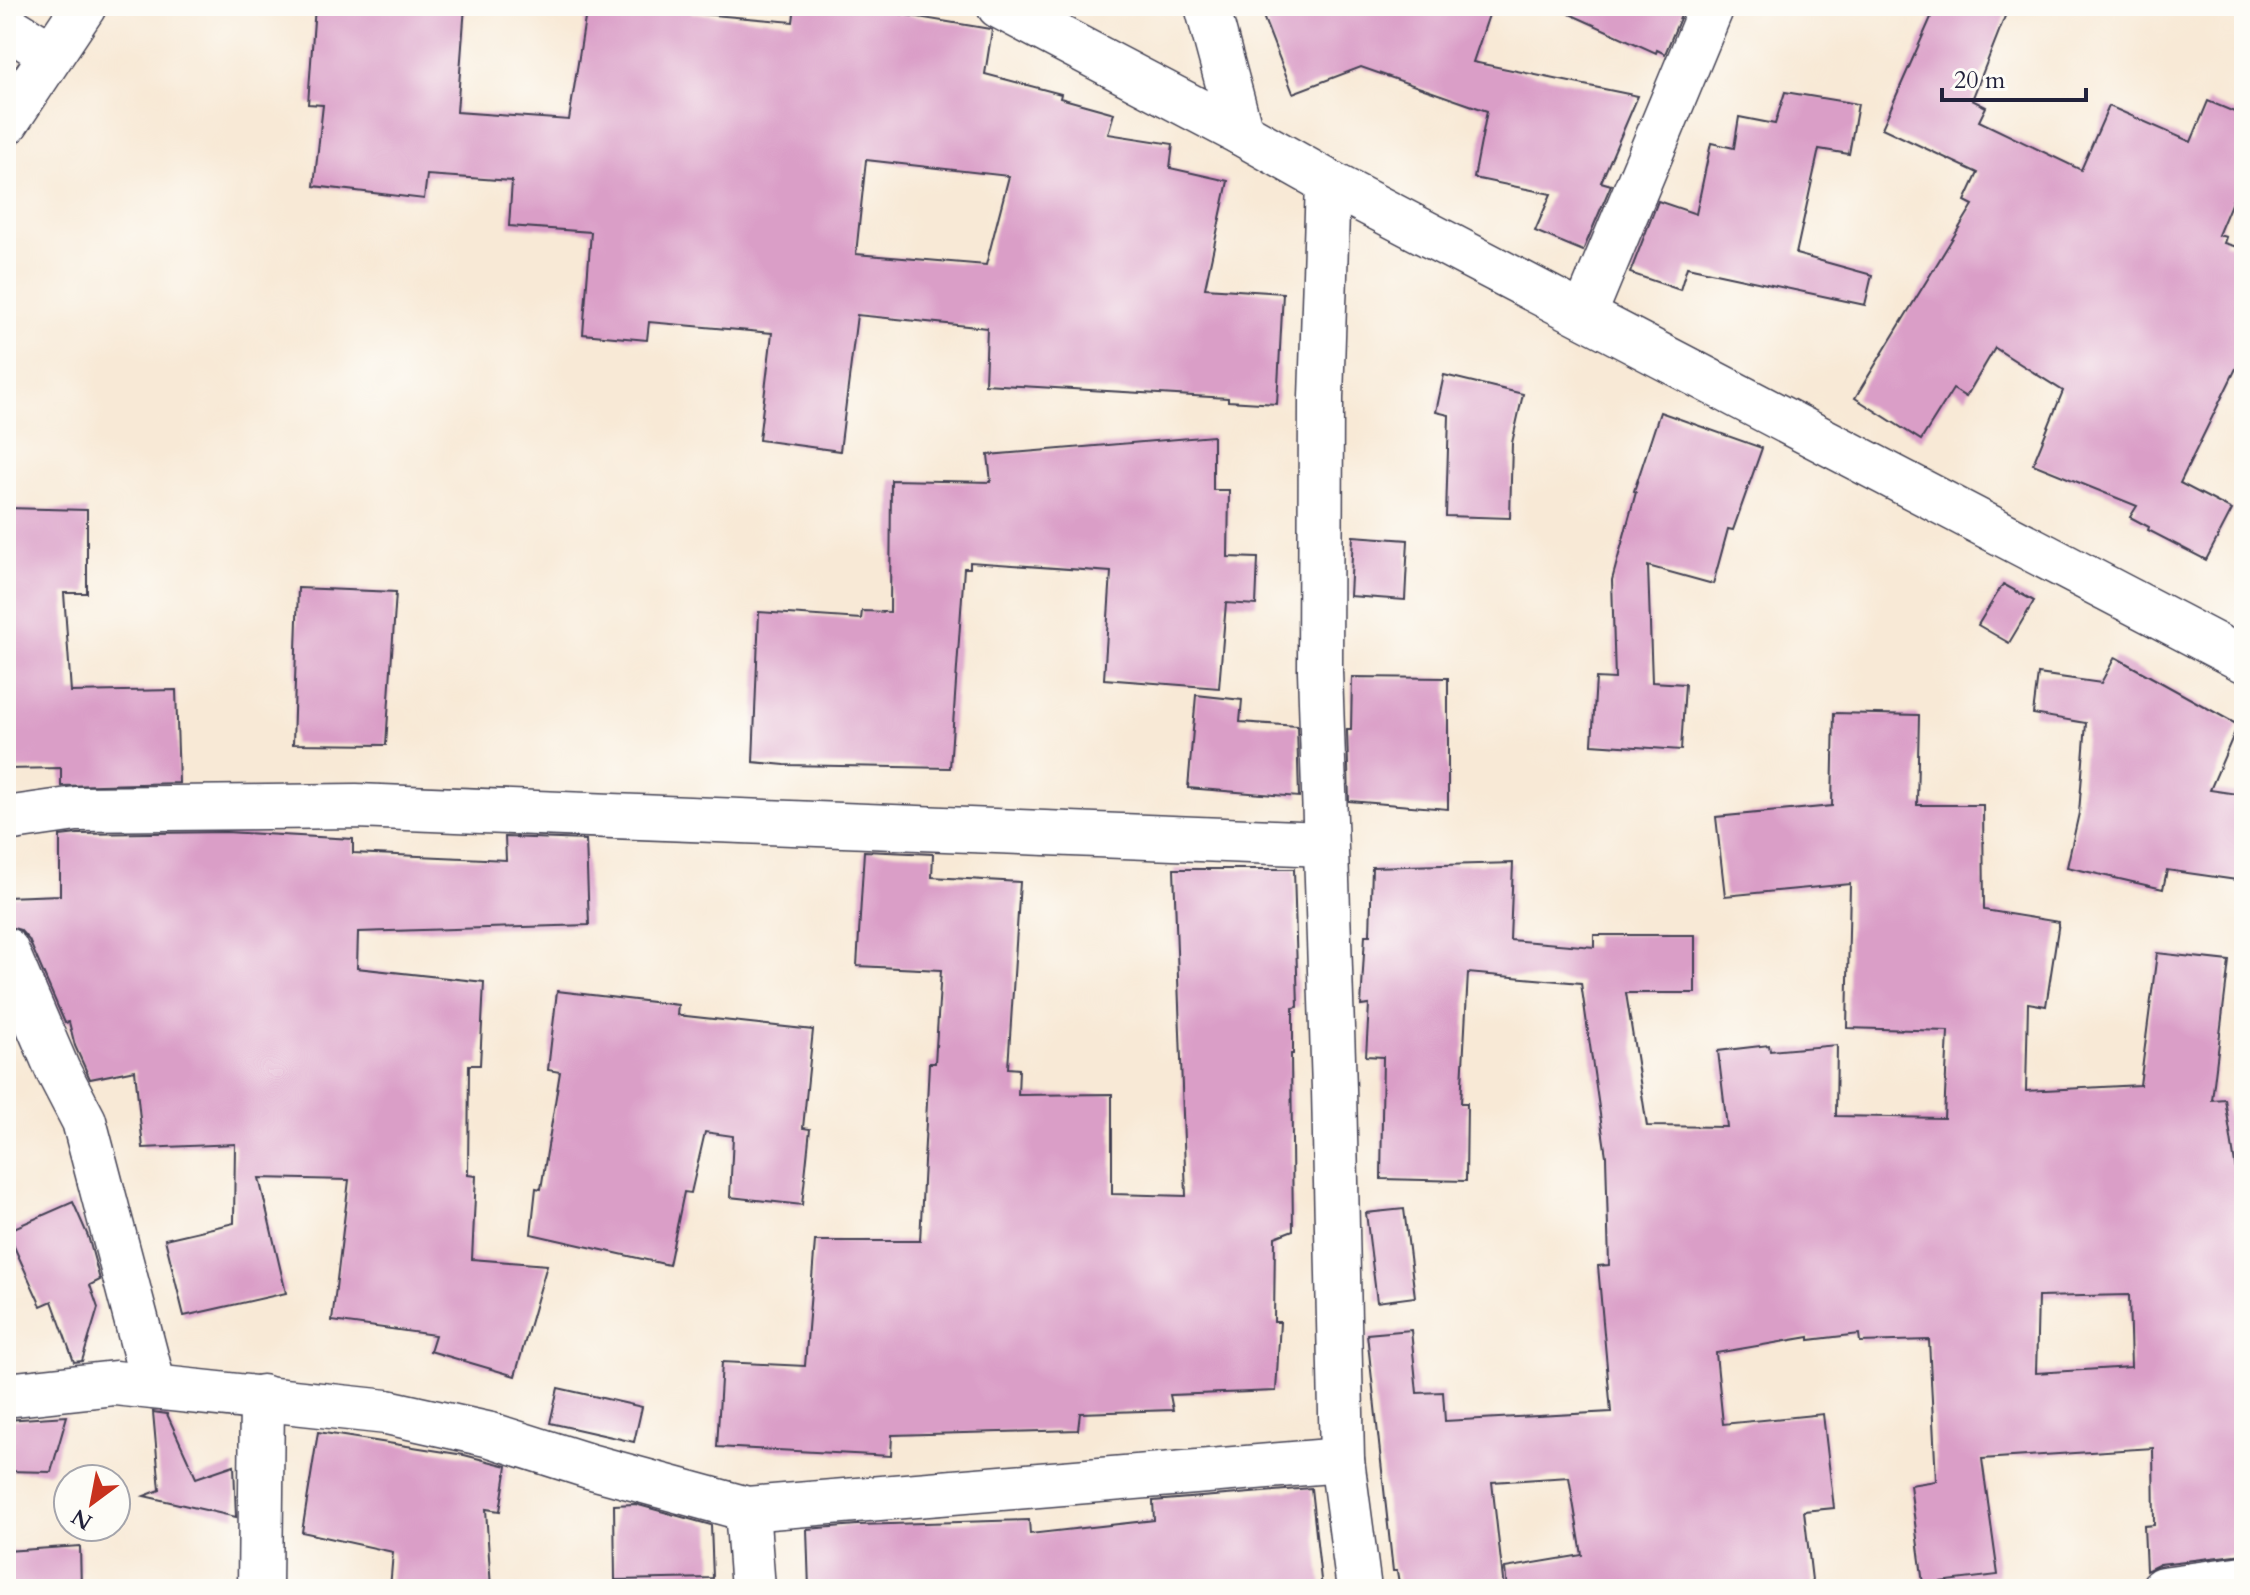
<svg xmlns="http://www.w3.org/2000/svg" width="2250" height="1595" font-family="Cardo,serif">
  <rect width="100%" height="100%" fill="#fdfcf7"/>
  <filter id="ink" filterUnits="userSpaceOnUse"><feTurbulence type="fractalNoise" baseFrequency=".0125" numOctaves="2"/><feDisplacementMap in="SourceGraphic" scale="16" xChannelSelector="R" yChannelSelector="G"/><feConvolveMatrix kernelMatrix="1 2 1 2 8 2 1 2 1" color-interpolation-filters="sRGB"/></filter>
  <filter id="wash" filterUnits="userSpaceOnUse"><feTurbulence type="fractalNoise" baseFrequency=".006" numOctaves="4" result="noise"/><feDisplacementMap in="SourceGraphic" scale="32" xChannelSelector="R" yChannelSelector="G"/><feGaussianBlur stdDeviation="1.8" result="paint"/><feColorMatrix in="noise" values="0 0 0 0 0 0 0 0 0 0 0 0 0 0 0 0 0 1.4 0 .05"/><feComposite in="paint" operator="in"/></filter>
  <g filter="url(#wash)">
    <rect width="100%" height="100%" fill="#f8e9d6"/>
    <g id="blocks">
      <g fill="#da9ec7" fill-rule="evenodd">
        <path d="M315,6H465L457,112L569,120L587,6H692L691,13L793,22L795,6H894V13L990,29L992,30L985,74L1061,94L1060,98L1114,113L1108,134L1173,144L1170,168L1228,181L1205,288L1283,293L1277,404L1228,401V398L985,384L987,328L857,315L840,451L759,440L772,333L649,322L647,340L583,334L591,232L509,226L512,181L427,175L424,199L314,186L323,105L308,104ZM866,160L1009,176L986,265L856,254Z"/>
        <polygon points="1259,6 1492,6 1473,62 1638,96 1601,182 1611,185 1583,251 1535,231 1551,194 1474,178 1487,111 1361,67 1293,93"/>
        <polygon points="1552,6 1685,6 1665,54 1657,50 1656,53"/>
        <polygon points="1936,6 2009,6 1972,100 1986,107 1979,121 2081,170 2109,106 2191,142 2208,101 2244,116 2244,173 2218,235 2226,237 2224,243 2244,249 2244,352 2180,483 2232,510 2206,560 2148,530 2149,527 2130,517 2137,506 2033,464 2063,391 1995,348 1966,397 1953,389 1921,440 1855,398 1973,205 1965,201 1978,173 1882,128"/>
        <polygon points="1785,92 1858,104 1849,154 1819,149 1796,254 1872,275 1865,305 1687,267 1680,290 1630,273 1658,201 1696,214 1711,143 1734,148 1739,117 1775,124"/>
        <polygon points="1444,375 1523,394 1512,443 1510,518 1446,516 1449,415 1436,412"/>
        <polygon points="1660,412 1762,448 1733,530 1728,529 1713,584 1648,566 1652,682 1685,684 1681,750 1592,744 1596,678 1615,679 1612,580 1636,492 1634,491"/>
        <polygon points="1213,436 1213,490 1229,490 1228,557 1258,558 1256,605 1226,603 1219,688 1104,679 1111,572 970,562 970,568 964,568 950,768 785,765 753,762 759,612 861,619 862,611 890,612 891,480 991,482 988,455"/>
        <polygon points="6,508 87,510 87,593 64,593 71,692 176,690 179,783 61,786 61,768 6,769"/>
        <polygon points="1353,536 1408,540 1405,600 1350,596"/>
        <polygon points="2003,584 2034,601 2009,643 1978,625"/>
        <polygon points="298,588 396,592 386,745 293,744"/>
        <polygon points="2115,657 2238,725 2210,790 2244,795 2244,881 2167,870 2163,889 2067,867 2079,813 2086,723 2033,714 2038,674 2101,683"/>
        <polygon points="1352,677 1448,678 1448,809 1349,801 1347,730 1351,730"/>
        <polygon points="1196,695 1242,700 1240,722 1297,726 1299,797 1188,788"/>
        <path d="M1834,713L1919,715L1917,805H1983L1984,910L2059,922L2046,1006L2028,1003L2026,1091L2140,1085L2157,953L2229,961L2212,1100L2225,1099L2238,1184H2244V1554L2160,1564L2146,1571L2144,1526L2154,1525L2153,1448L1982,1459L1998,1575L1923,1584L1910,1485L1936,1481L1929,1340L1860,1342L1859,1334L1809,1340V1337L1716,1353L1723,1424L1823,1414L1834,1508L1804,1511L1813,1589H1507L1505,1568L1582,1555L1569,1477L1492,1482L1504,1589H1400L1397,1571H1393L1367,1334L1411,1330L1417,1393L1443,1392L1445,1421L1611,1412L1598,1266L1609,1265L1606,1156L1581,983L1468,973L1461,1103H1467L1466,1181L1381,1179L1383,1057L1366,1056L1369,1005L1361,1006L1365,935H1370L1372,867L1513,863L1510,940L1594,947V935H1695V993H1626L1647,1126L1727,1127L1718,1051L1769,1045L1770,1051L1837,1045L1836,1116L1944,1118L1948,1031L1847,1028L1850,884L1725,896L1716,817L1832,806ZM2129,1295L2131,1367L2036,1373L2038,1297Z"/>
        <polygon points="226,832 353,839 353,853 506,860 505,837 586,840 589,925 358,932 357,968 484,982 480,1065 469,1065 468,1175 476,1176 472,1259 547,1265 515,1376 430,1351 435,1335 332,1321 349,1180 259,1178 286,1293 184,1316 165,1239 234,1223 235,1144 143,1148 135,1070 90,1079 75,1046 69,1022 65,1023 29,940 20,930 6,926 6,897 60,895 60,836 78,834"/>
        <polygon points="864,851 933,854 932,877 1020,882 1008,1068 1019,1069 1018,1095 1112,1094 1112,1194 1186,1196 1174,869 1294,869 1298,1007 1293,1008 1293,1054 1291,1054 1293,1230 1275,1237 1274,1322 1280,1322 1276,1391 1170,1395 1173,1410 1080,1413 1078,1430 892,1435 891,1456 717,1447 722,1362 805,1366 815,1241 920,1241 929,1063 935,1063 941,970 857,966"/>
        <polygon points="557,991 678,1005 677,1015 813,1030 803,1128 810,1129 802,1205 730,1197 733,1136 705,1132 691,1193 684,1192 669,1265 531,1234 536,1188 541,1189 560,1072 548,1070"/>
        <polygon points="73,1202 88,1236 100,1280 90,1285 98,1308 82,1361 74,1362 52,1301 41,1306 7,1231"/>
        <polygon points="1404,1209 1415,1297 1377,1302 1366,1213"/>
        <polygon points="558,1388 642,1407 634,1442 550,1423"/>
        <polygon points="153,1412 167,1414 196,1478 234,1465 236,1517 144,1496 160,1490"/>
        <polygon points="67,1416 51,1472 6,1471 6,1420"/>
        <polygon points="318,1432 464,1455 507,1466 500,1511 486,1509 491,1589 390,1589 393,1552 302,1532"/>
        <polygon points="1311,1488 1322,1589 809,1589 807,1529 857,1525 1029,1520 1030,1534 1154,1520 1153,1501"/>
        <polygon points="635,1504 711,1525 713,1578 615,1580 614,1505"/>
        <polygon points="80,1546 81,1589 6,1589 6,1551"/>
      </g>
    </g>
  </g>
  <g filter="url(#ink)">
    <use href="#blocks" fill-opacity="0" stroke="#424052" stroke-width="2"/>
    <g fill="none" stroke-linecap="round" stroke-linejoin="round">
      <defs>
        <g id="street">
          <polyline points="6,26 51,54"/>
          <polyline points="6,123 84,6"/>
          <polyline points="1328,182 1321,398 1320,671 1334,1089 1342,1460 1359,1589"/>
          <polyline points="1584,315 1712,6"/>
          <polyline points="6,819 76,809 356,806 1325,844"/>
          <polyline points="6,950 58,1071 84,1121 154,1387"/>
          <polyline points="6,1395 115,1383 387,1412 491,1435 589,1466 747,1509 1342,1460"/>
          <polyline points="747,1509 753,1589"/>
          <polyline points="260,1589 262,1397"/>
          <polyline points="2163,1589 2244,1578"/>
        </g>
        <g id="secondary">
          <polyline points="999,6 1241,133 1328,182 2244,660"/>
          <polyline points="1207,6 1241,133"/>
        </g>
      </defs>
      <use href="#street" stroke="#424052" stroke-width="47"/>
      <use href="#secondary" stroke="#424052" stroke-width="47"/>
      <use href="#street" stroke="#fff" stroke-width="44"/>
      <use href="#secondary" stroke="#fff" stroke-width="44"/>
    </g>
  </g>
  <rect width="2250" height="1595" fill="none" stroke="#fdfcf7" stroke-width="32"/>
  <g transform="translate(92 1503) rotate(212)"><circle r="38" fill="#fdfcf7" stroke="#a5a5ac" stroke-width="2"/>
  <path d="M0-6L14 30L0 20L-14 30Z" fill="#c8321e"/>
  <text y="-12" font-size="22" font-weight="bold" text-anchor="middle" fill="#22223b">N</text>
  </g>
  <path d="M1942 88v12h144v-12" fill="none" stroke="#22223b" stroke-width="4"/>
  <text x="1954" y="88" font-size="24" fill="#22223b" stroke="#fdfcf7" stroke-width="6" paint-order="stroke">20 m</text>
</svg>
